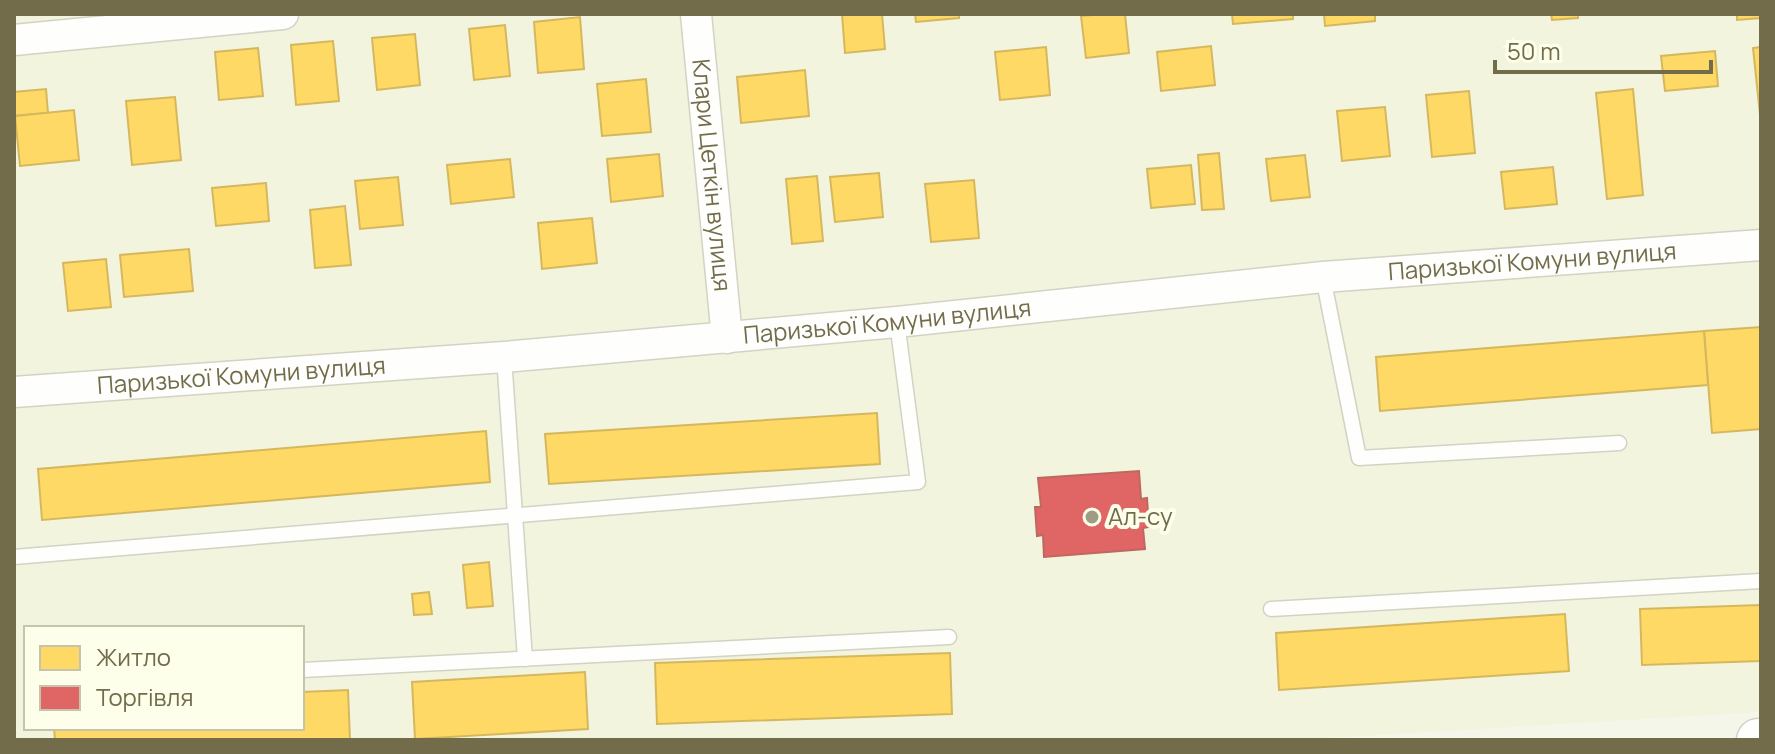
<svg xmlns="http://www.w3.org/2000/svg" width="1775" height="754" font-family="Manrope,sans-serif">
  <rect width="100%" height="100%" fill="#f5f6ea"/>
  <path fill="#f3f4dd" fill-rule="evenodd" d="M14,14H1761V712L1296,740H14ZM26,628H302V728H26Z"/>
  <g fill="#ffd966" stroke="#d5b85e" stroke-width="2">
    <polygon points="842,14 882,14 885,49 845,53"/>
    <polygon points="915,14 959,14 959,18 916,22"/>
    <polygon points="1103,14 1125,14 1129,53 1086,58 1081,16"/>
    <polygon points="1232,14 1293,14 1293,19 1233,24"/>
    <polygon points="1324,14 1375,14 1375,21 1325,26"/>
    <polygon points="1551,14 1578,14 1578,18 1552,20"/>
    <polygon points="1737,14 1761,14 1761,18 1737,20"/>
    <polygon points="580,17 584,69 538,73 534,22"/>
    <polygon points="505,25 510,76 474,80 469,29"/>
    <polygon points="415,34 420,85 377,90 372,38"/>
    <polygon points="333,41 339,101 296,105 291,45"/>
    <polygon points="1211,46 1215,85 1161,91 1157,52"/>
    <polygon points="1046,47 1050,95 1000,100 995,52"/>
    <polygon points="1761,47 1761,124 1753,48"/>
    <polygon points="258,48 263,96 219,100 215,52"/>
    <polygon points="1715,51 1718,86 1665,91 1661,56"/>
    <polygon points="805,70 809,116 741,123 737,77"/>
    <polygon points="646,79 651,132 602,136 597,84"/>
    <polygon points="46,89 48,113 15,116 14,92"/>
    <polygon points="1633,89 1643,195 1607,199 1596,93"/>
    <polygon points="1469,91 1475,153 1432,157 1426,95"/>
    <polygon points="175,97 181,160 132,165 126,101"/>
    <polygon points="1385,107 1390,156 1342,161 1337,111"/>
    <polygon points="74,110 79,160 20,166 15,116"/>
    <polygon points="1219,153 1224,209 1202,210 1198,155"/>
    <polygon points="659,154 663,196 611,202 607,159"/>
    <polygon points="1305,155 1310,197 1271,201 1266,159"/>
    <polygon points="510,159 514,197 451,204 447,165"/>
    <polygon points="1191,165 1195,204 1151,208 1147,169"/>
    <polygon points="1553,167 1557,204 1505,209 1501,172"/>
    <polygon points="879,173 883,217 835,222 830,177"/>
    <polygon points="817,176 823,241 792,244 786,179"/>
    <polygon points="398,177 403,225 360,229 355,181"/>
    <polygon points="974,180 979,238 931,242 925,184"/>
    <polygon points="266,183 269,221 216,226 212,188"/>
    <polygon points="345,206 351,265 315,268 310,210"/>
    <polygon points="592,218 597,263 542,269 538,223"/>
    <polygon points="189,249 193,291 124,297 120,255"/>
    <polygon points="106,259 111,307 68,311 63,263"/>
    <polygon points="1761,327 1761,429 1712,433 1704,331"/>
    <polygon points="1704,331 1708,385 1380,411 1376,357"/>
    <polygon points="877,413 880,464 549,484 545,434"/>
    <polygon points="486,431 490,482 42,520 38,469"/>
    <polygon points="489,562 493,606 467,608 463,565"/>
    <polygon points="429,592 432,614 414,615 412,594"/>
    <polygon points="1761,605 1761,661 1642,665 1640,609"/>
    <polygon points="1565,614 1569,671 1279,690 1276,633"/>
    <polygon points="950,653 952,714 657,724 655,663"/>
    <polygon points="585,672 588,729 415,739 412,682"/>
    <polygon points="348,690 350,740 55,740 54,728 302,728 302,692"/>
  </g>
  <polygon fill="#e06666" stroke="#bf685e" stroke-width="2" points="1139,471 1141,499 1147,498 1149,527 1143,528 1145,549 1044,557 1043,535 1037,536 1035,507 1041,507 1038,478"/>
  <g fill="none" stroke-linecap="round" stroke-linejoin="round">
    <defs>
      <g id="service">
        <polyline points="1323,277 1359,458 1619,443"/>
        <polyline points="504,357 525,659"/>
        <polyline points="14,557 918,482 897,322"/>
        <polyline points="1271,609 1761,581"/>
        <polyline points="302,670 949,637"/>
      </g>
      <g id="minor">
        <path id="s1" d="M696,14L727,338"/>
        <polyline points="14,40 283,14"/>
        <path id="s2" d="M14,392L504,357L897,322L1323,277L1761,245"/>
      </g>
      <polyline id="secondary" points="1758,740 1761,740"/>
    </defs>
    <use href="#service" stroke="#d3d2c5" stroke-width="17"/>
    <use href="#minor" stroke="#d3d2c5" stroke-width="33"/>
    <use href="#secondary" stroke="#d2d2c4" stroke-width="45"/>
    <use href="#service" stroke="#fefefc" stroke-width="14"/>
    <use href="#minor" stroke="#fefefc" stroke-width="30"/>
    <use href="#secondary" stroke="#fefefc" stroke-width="42"/>
  </g>
  <circle fill="#a09c82" stroke="#fdffea" stroke-width="3" cx="1092" cy="517" r="8"/>
  <g text-anchor="middle" stroke-width="8" stroke-linejoin="round" paint-order="stroke">
    <g font-size="24" fill="#736c4a" stroke="#fdffea">
      <text dy="8" stroke="none"><textPath href="#s1" startOffset="162">Клари Цеткін вулиця</textPath></text>
      <text dy="8" stroke="none"><textPath href="#s2" startOffset="1524">Паризької Комуни вулиця</textPath></text>
      <text dy="8" stroke="none"><textPath href="#s2" startOffset="876">Паризької Комуни вулиця</textPath></text>
      <text dy="8" stroke="none"><textPath href="#s2" startOffset="228">Паризької Комуни вулиця</textPath></text>
    </g>
    <g font-size="24" fill="#736c4a" stroke="#fdffea" text-anchor="start">
      <text x="1108" y="525">Ал-су</text>
    </g>
  </g>
  <rect width="1775" height="754" fill="none" stroke="#736c4a" stroke-width="32"/>
  <rect x="24" y="626" width="280" height="104" fill="#fdffea" stroke="#c6c4aa" stroke-width="2"/>
  <rect x="40" y="646" width="40" height="24" fill="#ffd966" stroke="#c6c4aa" stroke-width="2"/>
  <text x="96" y="666" font-size="24" fill="#736c4a">Житло</text>
  <rect x="40" y="686" width="40" height="24" fill="#e06666" stroke="#c6c4aa" stroke-width="2"/>
  <text x="96" y="706" font-size="24" fill="#736c4a">Торгівля</text>
  <path d="M1495 60v12h216v-12" fill="none" stroke="#736c4a" stroke-width="4"/>
  <text x="1507" y="60" font-size="24" fill="#736c4a" stroke="#fdffea" stroke-width="6" paint-order="stroke">50 m</text>
</svg>
